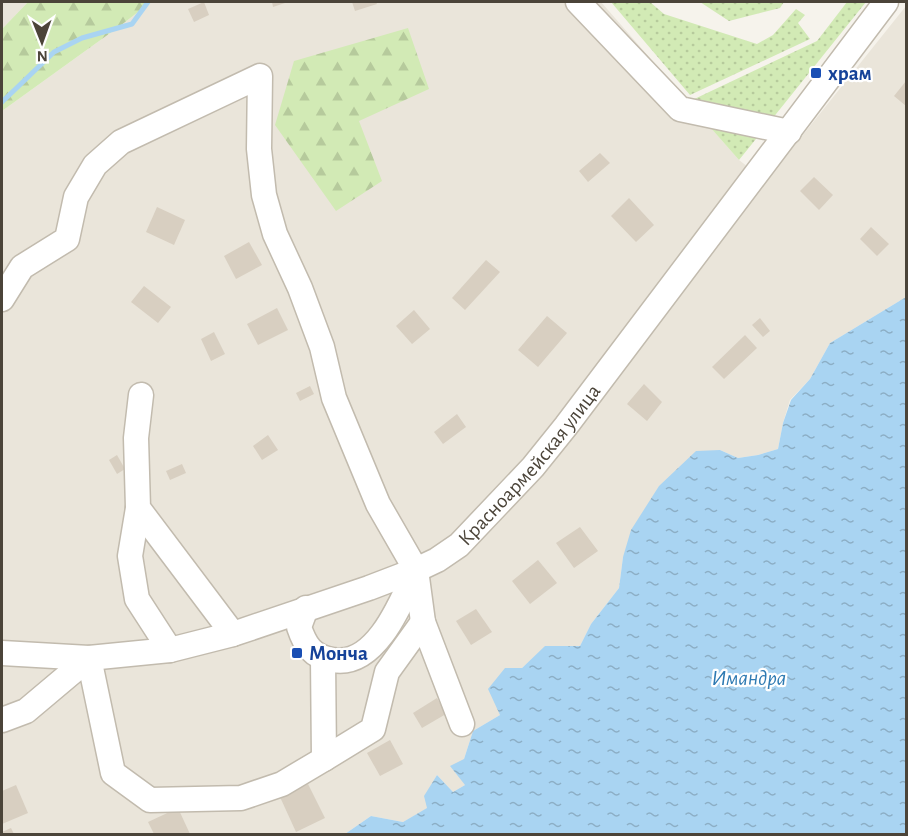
<svg xmlns="http://www.w3.org/2000/svg" width="908" height="836" font-family="'Alegreya Sans',sans-serif">
  <defs>
    <pattern id="grass-dots" width="8" height="8" patternUnits="userSpaceOnUse" patternTransform="scale(1.5)"><rect width="8" height="8" fill="#d2eab5"/><path d="M2 2h.1M6 6h.1" fill="none" stroke="#b6ca9c" stroke-width="1.8" stroke-linecap="round"/></pattern>
    <pattern id="forest-firs" width="22" height="20" patternUnits="userSpaceOnUse" patternTransform="scale(1.5)"><rect width="22" height="20" fill="#d2eab5"/><path d="M5 1l3.5 6h-7zM16 11l3.5 6h-7z" fill="#b6ca9c"/></pattern>
    <pattern id="water-ripples" width="26" height="14" patternUnits="userSpaceOnUse" patternTransform="scale(1.5)"><rect width="26" height="14" fill="#a9d4f2"/><path d="M2 4q2-2 4 0t4 0M15 11q2-2 4 0t4 0" fill="none" stroke="#8caec5"/></pattern>
  </defs>
  <rect width="100%" height="100%" fill="#f6f3ec"/>
  <g fill="#eae5da">
    <polygon points="2,2 28,2 2,29"/>
    <polygon points="151,2 601,2 739,160 766,181 906,6 906,297 830,343 810,379 790,400 783,423 778,449 758,455 738,458 720,450 623,557 619,588 591,624 580,646 546,646 522,668 500,715 473,731 464,759 465,785 453,792 437,775 425,796 428,808 403,822 371,816 345,834 2,834 2,111 120,26"/>
  </g>
  <g fill="url(#grass-dots)">
    <polygon points="611,2 650,2 664,14 757,44 773,35 796,9 805,15 798,23 810,39 690,95"/>
    <polygon points="700,2 784,2 780,8 729,21"/>
    <polygon points="847,2 866,2 739,160 688,102 817,41"/>
  </g>
  <g fill="url(#forest-firs)">
    <polygon points="28,2 151,2 120,26 2,111 2,29"/>
    <polygon points="408,28 429,89 359,121 382,181 336,211 275,125 294,61"/>
  </g>
  <polygon fill="url(#water-ripples)" points="906,297 906,834 345,834 371,816 403,822 427,808 424,796 437,775 453,792 465,785 450,766 464,759 473,731 500,715 488,689 505,668 522,668 545,646 580,646 591,624 619,588 623,557 631,530 659,486 696,451 720,450 738,458 758,455 778,449 783,423 791,400 810,379 830,343"/>
  <g fill="none" stroke-linecap="round" stroke-linejoin="round">
    <polyline stroke="#a9d4f2" stroke-width="5" points="2,102 54,52 82,38 132,24 148,2"/>
  </g>
  <g fill="#d8cfc1">
    <polygon points="204,2 209,15 194,22 188,9"/>
    <polygon points="272,2 288,2 273,7"/>
    <polygon points="352,2 376,2 377,4 355,11"/>
    <polygon points="906,81 906,106 894,96"/>
    <polygon points="600,153 610,163 588,182 579,171"/>
    <polygon points="814,177 833,195 819,210 800,191"/>
    <polygon points="629,198 654,225 636,242 611,216"/>
    <polygon points="157,207 185,220 174,245 146,232"/>
    <polygon points="871,227 889,244 877,256 860,239"/>
    <polygon points="249,242 262,265 236,279 224,256"/>
    <polygon points="486,260 500,272 465,310 452,298"/>
    <polygon points="144,286 171,307 158,323 131,302"/>
    <polygon points="277,308 288,330 258,345 247,324"/>
    <polygon points="414,310 430,329 412,344 396,326"/>
    <polygon points="547,316 567,333 538,367 518,350"/>
    <polygon points="760,318 770,331 763,337 752,325"/>
    <polygon points="214,332 225,354 211,361 201,339"/>
    <polygon points="745,335 757,348 724,379 712,367"/>
    <polygon points="644,384 662,402 647,421 627,404"/>
    <polygon points="310,386 314,394 300,401 296,393"/>
    <polygon points="457,414 466,427 443,444 434,432"/>
    <polygon points="268,435 278,450 262,460 253,446"/>
    <polygon points="117,455 125,469 117,474 109,460"/>
    <polygon points="182,464 186,473 170,480 166,471"/>
    <polygon points="580,527 598,551 574,568 556,543"/>
    <polygon points="538,560 557,583 530,604 512,581"/>
    <polygon points="476,609 492,632 471,645 456,621"/>
    <polygon points="437,698 446,714 422,728 413,713"/>
    <polygon points="390,740 403,764 380,776 367,753"/>
    <polygon points="308,784 325,818 296,832 280,797"/>
    <polygon points="16,785 28,813 2,824 2,791"/>
    <polygon points="178,808 190,834 154,834 148,822"/>
    <polygon points="11,828 14,834 2,834 2,832"/>
  </g>
  <g fill="none" stroke-linecap="round" stroke-linejoin="round">
    <defs>
      <g id="minor">
        <polyline points="578,2 680,109 789,132"/>
        <polyline points="2,299 22,267 67,239 76,197 95,165 121,142 260,76 259,149 264,195 275,234 300,288 322,347 334,398 378,504 416,570 423,622 462,724"/>
        <polyline points="141,395 136,438 138,508 233,634"/>
        <polyline points="138,508 130,556 137,599 170,650"/>
        <path d="M306,608L299,627C305,645 312,657 333,660C376,668 402,601 416,570"/>
        <path id="s1" d="M2,653L89,658L170,650L233,634L369,588L416,570L437,560L459,545L533,467L566,426L886,2"/>
        <polyline points="2,720 26,711 89,658 113,773 150,800 241,798 282,784 324,759 323,659"/>
        <polyline points="324,759 373,729 387,672 423,622"/>
      </g>
    </defs>
    <use href="#minor" stroke="#c2bbae" stroke-width="27"/>
    <use href="#minor" stroke="#fff" stroke-width="24"/>
  </g>
  <g fill="#1a4fb4" stroke="#fff" stroke-width="2">
    <rect x="810" y="67" width="12" height="12" rx="3"/>
    <rect x="291" y="647" width="12" height="12" rx="3"/>
  </g>
  <g text-anchor="middle" stroke-width="4.5" stroke-linejoin="round" paint-order="stroke">
    <g font-size="21" font-weight="bold" fill="#164399" stroke="#fff" text-anchor="start">
      <text x="828" y="80">храм</text>
      <text x="309" y="660">Монча</text>
    </g>
    <g font-size="21" fill="#4b4439" stroke="#fff">
      <text dy="7" stroke="none"><textPath href="#s1" startOffset="584">Красноармейская улица</textPath></text>
    </g>
    <g font-size="22" font-style="italic" fill="#2e7ab2" stroke="#fff">
      <text x="749" y="685">Имандра</text>
    </g>
  </g>
  <rect width="908" height="836" fill="none" stroke="#4b4439" stroke-width="6"/>
  <g transform="translate(42 42) rotate(179)" stroke="#ffffff" stroke-width="4.5" paint-order="stroke">
  <path d="M0-4.5L10 22L0 15L-10 22Z" fill="#4b4439"/>
  <text y="-9" font-size="16" font-weight="bold" text-anchor="middle" fill="#4b4439">N</text>
  </g>
</svg>
